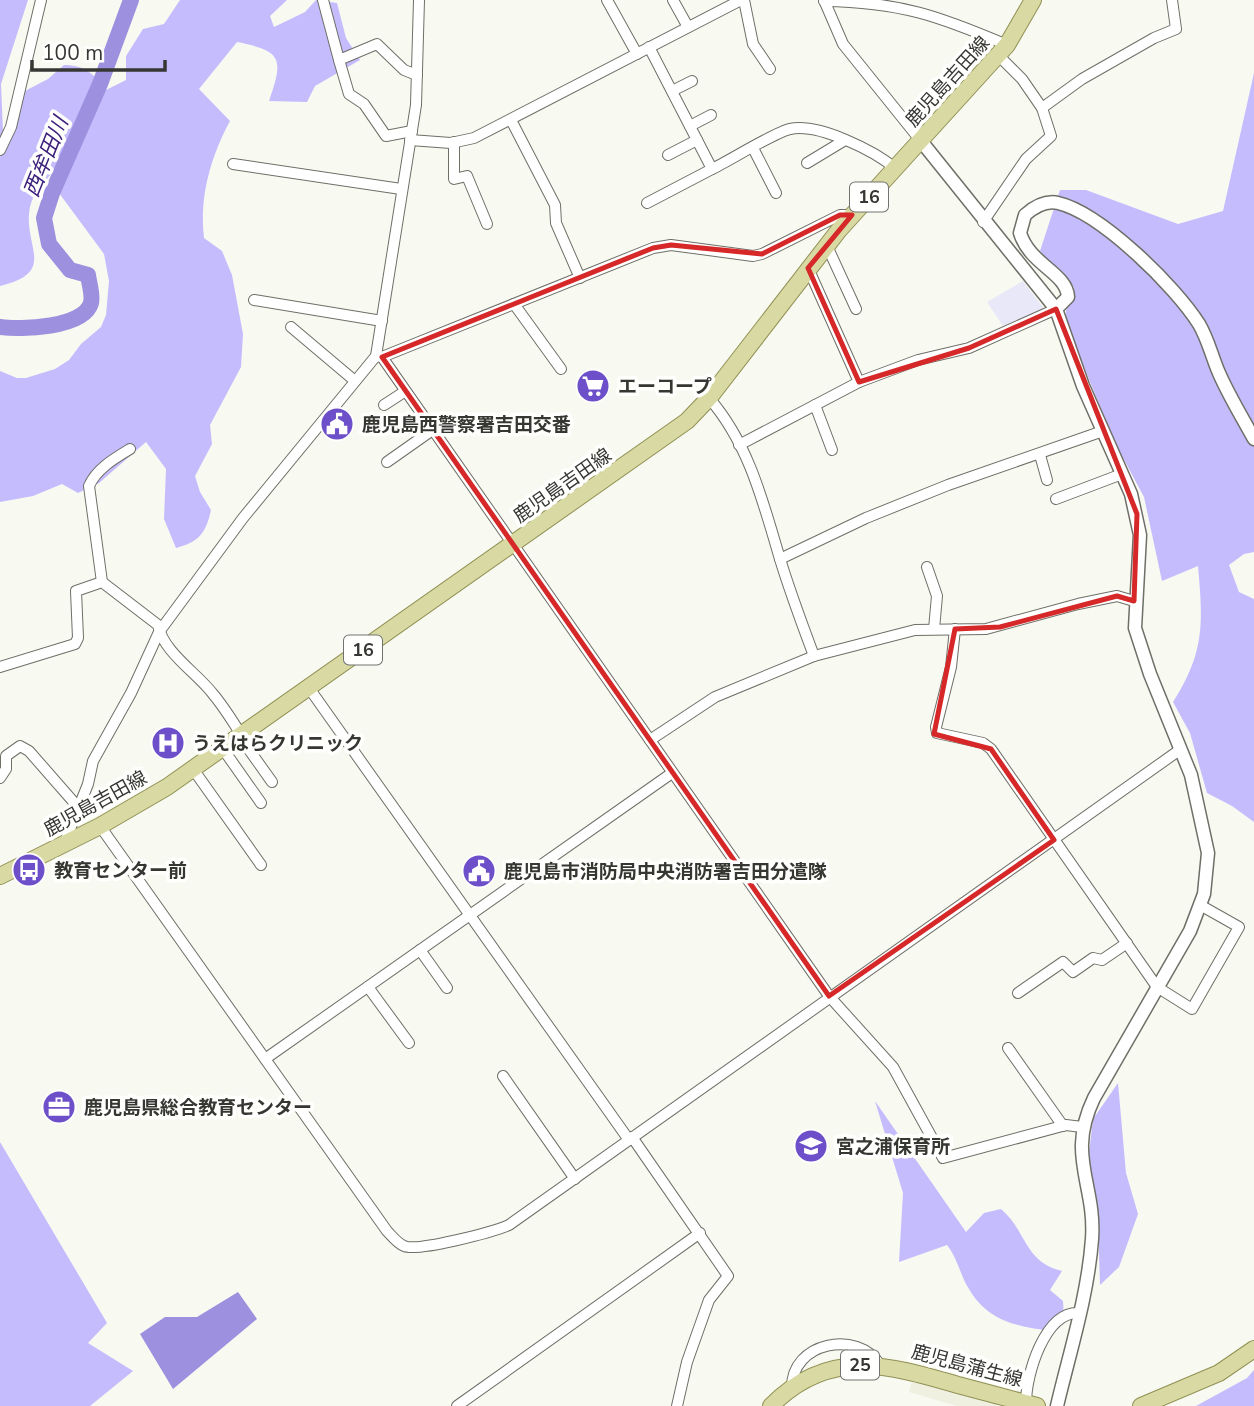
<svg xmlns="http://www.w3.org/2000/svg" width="1254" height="1406" font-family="'Nunito Sans','Noto Sans JP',sans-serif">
  <rect width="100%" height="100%" fill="#f8f9f1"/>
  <polygon fill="#eff0e0" points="913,1378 998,1403 997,1406 957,1406 909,1392"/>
  <polygon fill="#e9e8f8" points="1023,281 1045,310 1005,329 987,302"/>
  <g fill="#c5bcfe">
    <polygon points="0,0 28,0 1,84 3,131 0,138"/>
    <path d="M180,0H287L270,16L274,27L305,12L316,0L337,3L346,38L360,60L315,86L307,102L269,101C284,58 282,51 237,42L199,89L230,121C211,156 199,197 204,238L222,251L232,275L243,334L241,367L210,425L212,444L195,476L200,492L211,510C206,533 199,542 176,548L164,519L166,469L146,442L99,483L78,493L62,484L33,496L0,502V371L17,378H26L55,369L69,360L81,344L101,327L106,315L109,281L104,254L59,193L51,174C43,184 33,193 30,207C22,246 59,272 0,286V157L12,133L21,93L48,79L64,65C85,65 94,74 106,90L126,80V56L143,29L164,24Z"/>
    <path d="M1254,73V552L1244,554L1229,565L1239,592L1254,599V822L1232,806L1207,793L1190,733L1173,702C1205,652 1203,623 1198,566L1162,581L1144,497L1114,441L1065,320L1067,303L1074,287L1053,269L1040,251L1060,190H1086L1178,224L1223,211Z"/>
    <polygon points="1118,1083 1126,1173 1138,1214 1119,1267 1100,1285 1098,1221 1089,1153 1093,1119"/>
    <path d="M875,1101L966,1232L984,1213L1001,1209C1027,1231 1024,1262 1062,1271L1050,1290L1063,1301L1064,1321L1053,1331C1019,1327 988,1322 969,1289C960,1275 958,1259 947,1245L899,1262L903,1193Z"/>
    <polygon points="0,1142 107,1323 88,1343 133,1371 90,1406 0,1406"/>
    <polygon points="1254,1370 1254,1406 1196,1406 1247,1378"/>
  </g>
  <polygon fill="#9c90df" points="238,1292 257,1319 173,1389 140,1334 165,1317 197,1317"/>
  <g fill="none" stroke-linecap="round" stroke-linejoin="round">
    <path stroke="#9c90df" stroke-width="16" d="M0,327C20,330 84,328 91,303C93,295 89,283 88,275L70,270L49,244L44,218L52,193L100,84L131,0"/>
    <defs>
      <g id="minor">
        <polyline points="323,0 339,60 377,44 404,70 417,75"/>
        <polyline points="607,0 637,54"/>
        <polyline points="673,0 688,27"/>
        <polyline points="744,0 753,44 770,69"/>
        <polyline points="824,0 843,44 921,141"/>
        <path d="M824,1C900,2 939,16 1007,45"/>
        <path d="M649,47L712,169C729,161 775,132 790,129C819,123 875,151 896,169"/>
        <polyline points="998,55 1022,79 1042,108 1082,79 1154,38 1176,29 1172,0"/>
        <polyline points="339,60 349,94 364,104 386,136 412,131"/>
        <polyline points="672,91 692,81"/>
        <polyline points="511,120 555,205 556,223 580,278"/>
        <polyline points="690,126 711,115"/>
        <polyline points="410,140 451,143 474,138 741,0"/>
        <polyline points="454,142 454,179 467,176 487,224"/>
        <polyline points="753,148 776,193"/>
        <polyline points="0,150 11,127 41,0"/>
        <polyline points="668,155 697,140"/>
        <polyline points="807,163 845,140"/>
        <polyline points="233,164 401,189"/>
        <polyline points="647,203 712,169"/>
        <polyline points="983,222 1026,159 1051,136 1042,108"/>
        <polyline points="827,246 856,309"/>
        <polyline points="808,268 859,382"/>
        <polyline points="254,300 382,321"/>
        <polyline points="514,304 561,369"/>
        <polyline points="291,327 355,381"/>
        <polyline points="376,356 382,357 653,248 671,245 753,256 762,254 840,215 852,215"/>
        <polyline points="382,357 829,996 893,1067 943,1158 1066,1125 1082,1127"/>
        <path d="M709,398C749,444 763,502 780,559C790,592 802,624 814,656"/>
        <polyline points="384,405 404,392"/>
        <polyline points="815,405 832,450"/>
        <polyline points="739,445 859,382 918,360 969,348 1056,309"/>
        <polyline points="1040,455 1047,480"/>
        <polyline points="387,462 431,431"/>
        <polyline points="1056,499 1122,474"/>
        <polyline points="780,559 866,518 948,485 1103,431"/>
        <polyline points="927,567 937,596 934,629"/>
        <path d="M102,582L89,486C96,469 115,458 130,449"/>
        <polyline points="955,629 951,667 936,727 937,733 983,743 991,749 1157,987 1192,1009 1239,927 1200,905"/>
        <path d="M0,667L75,644L78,638L76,591L102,582L158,625C163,652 197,673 213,694C224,707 233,722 242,736"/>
        <polyline points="309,688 629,1140"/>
        <polyline points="240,737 272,782"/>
        <polyline points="650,740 715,697 814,656 915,630 986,629 1078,604 1117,596 1134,601"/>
        <polyline points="223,749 261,803"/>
        <polyline points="193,769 261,865"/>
        <polyline points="0,778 6,769 6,756 20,746 29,751 78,807"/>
        <path d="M100,826L387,1231C392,1236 397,1243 404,1246C418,1252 493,1232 509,1225L1181,749"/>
        <polyline points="64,844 88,784 93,761 131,693 159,632 243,518 376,356 416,105 419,0"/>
        <polyline points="420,950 447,988"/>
        <polyline points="368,987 409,1043"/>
        <polyline points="1018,993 1063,962 1073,972 1093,958 1102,960 1127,943"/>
        <polyline points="1008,1048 1063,1126"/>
        <polyline points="265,1059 672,773"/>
        <polyline points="503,1076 575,1179"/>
        <polyline points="632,1137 728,1276 709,1300 687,1362 677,1406"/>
        <path d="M792,1388C791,1342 858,1329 880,1365"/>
        <path d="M1026,1403C1026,1374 1045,1311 1079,1313"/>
        <polyline points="457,1406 700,1233"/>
      </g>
      <g id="tertiary">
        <path d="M921,141L1056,309L1083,386L1131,494L1140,535L1135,628L1150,674L1191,775L1208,853L1204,894L1190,931L1094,1098C1066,1156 1096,1184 1092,1239C1088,1295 1070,1351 1057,1406"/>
        <path d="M1056,309L1068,297C1067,273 1030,265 1020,233L1025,215C1034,207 1045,200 1058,203C1101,213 1176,287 1199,324C1208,339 1212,357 1219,373C1229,396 1242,417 1254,439"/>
      </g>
      <g id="primary">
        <polyline points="0,876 100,826 167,787 687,421 709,398 839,230 1007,45 1033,0"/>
        <path d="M771,1406C828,1347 889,1365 958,1385C984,1392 1011,1399 1037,1406"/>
        <polyline points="1141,1406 1219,1373 1254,1349"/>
      </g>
    </defs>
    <use href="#minor" stroke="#6f6f68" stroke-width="12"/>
    <use href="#tertiary" stroke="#6f6f68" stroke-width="15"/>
    <use href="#primary" stroke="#909054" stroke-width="18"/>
    <use href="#minor" stroke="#fff" stroke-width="10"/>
    <use href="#tertiary" stroke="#fff" stroke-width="12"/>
    <use href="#primary" stroke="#d9daa3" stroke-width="16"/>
  </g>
  <path fill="none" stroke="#d62828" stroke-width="5" stroke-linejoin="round" d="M840,215H852L808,268L859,382L969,348L1056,309L1137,514L1134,601L1117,596L1000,627L955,629L934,734L991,749L1054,840L829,996L382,357L653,248L671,245L762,254Z"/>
  <defs>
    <symbol id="supermarket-disc" viewBox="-11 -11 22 22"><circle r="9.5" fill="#6d4fc9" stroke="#fffffe"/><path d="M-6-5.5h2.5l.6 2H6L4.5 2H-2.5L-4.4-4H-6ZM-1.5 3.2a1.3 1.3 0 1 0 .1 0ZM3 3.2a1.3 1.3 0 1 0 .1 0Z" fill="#fff"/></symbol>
    <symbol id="civic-disc" viewBox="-11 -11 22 22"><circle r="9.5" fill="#6d4fc9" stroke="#fffffe"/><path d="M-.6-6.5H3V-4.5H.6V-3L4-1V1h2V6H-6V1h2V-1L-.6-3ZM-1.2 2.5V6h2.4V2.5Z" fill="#fff"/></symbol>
    <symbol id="hospital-disc" viewBox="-11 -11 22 22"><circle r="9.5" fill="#6d4fc9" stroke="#fffffe"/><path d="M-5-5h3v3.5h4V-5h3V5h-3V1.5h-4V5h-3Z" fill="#fff"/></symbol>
    <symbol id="bus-disc" viewBox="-11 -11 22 22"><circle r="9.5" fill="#6d4fc9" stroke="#fffffe"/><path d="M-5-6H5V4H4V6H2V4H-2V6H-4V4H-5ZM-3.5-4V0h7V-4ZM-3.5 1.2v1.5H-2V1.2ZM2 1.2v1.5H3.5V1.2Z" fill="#fff"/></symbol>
    <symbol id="office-disc" viewBox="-11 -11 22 22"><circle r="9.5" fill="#6d4fc9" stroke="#fffffe"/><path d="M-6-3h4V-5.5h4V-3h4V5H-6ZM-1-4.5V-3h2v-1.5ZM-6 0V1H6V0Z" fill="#fff"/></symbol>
    <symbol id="school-disc" viewBox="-11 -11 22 22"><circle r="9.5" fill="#6d4fc9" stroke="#fffffe"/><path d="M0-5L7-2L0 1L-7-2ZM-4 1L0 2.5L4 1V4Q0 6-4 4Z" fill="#fff"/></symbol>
  </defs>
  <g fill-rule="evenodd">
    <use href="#supermarket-disc" x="574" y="367" width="38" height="38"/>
    <use href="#civic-disc" x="318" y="405" width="38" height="38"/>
    <use href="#hospital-disc" x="149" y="724" width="38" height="38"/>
    <use href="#bus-disc" x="10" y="851" width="38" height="38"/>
    <use href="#civic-disc" x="460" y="852" width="38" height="38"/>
    <use href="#office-disc" x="40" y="1088" width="38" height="38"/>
    <use href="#school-disc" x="792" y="1127" width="38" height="38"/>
  </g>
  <g text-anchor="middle" stroke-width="7" stroke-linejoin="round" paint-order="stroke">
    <g fill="#fffffe" stroke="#727270" stroke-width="2">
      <rect x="850" y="182.5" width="38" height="29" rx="5"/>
      <rect x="344" y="635.5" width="38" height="29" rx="5"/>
      <rect x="841" y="1350.5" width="38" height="29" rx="5"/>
    </g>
    <g font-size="18" font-weight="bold" fill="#363633">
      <text x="869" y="203">16</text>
      <text x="363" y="656">16</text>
      <text x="860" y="1371">25</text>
    </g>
    <g font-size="19" fill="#363633" stroke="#fffffe">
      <text transform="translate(947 81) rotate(-48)" y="7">鹿児島吉田線</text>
      <text transform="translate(562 485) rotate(-35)" y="7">鹿児島吉田線</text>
      <text transform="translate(95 803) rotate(-29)" y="7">鹿児島吉田線</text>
      <text transform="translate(967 1365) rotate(15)" y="7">鹿児島蒲生線</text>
    </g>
    <g font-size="19" font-weight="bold" fill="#363633" stroke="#fffffe" text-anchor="start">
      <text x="618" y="393">エーコープ</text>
      <text x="362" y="431">鹿児島西警察署吉田交番</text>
      <text x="192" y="750">うえはらクリニック</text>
      <text x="54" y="877">教育センター前</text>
      <text x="504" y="878">鹿児島市消防局中央消防署吉田分遣隊</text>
      <text x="84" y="1114">鹿児島県総合教育センター</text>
      <text x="836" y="1153">宮之浦保育所</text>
    </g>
    <g font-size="21" font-style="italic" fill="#3c217d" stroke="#fffffe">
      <text transform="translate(46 157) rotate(-68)" y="7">西牟田川</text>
    </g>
  </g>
  <path d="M32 60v10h133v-10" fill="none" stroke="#363633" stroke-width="3.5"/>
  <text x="42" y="60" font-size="21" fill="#363633" stroke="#fffffe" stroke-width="5" paint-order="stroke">100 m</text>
</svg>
